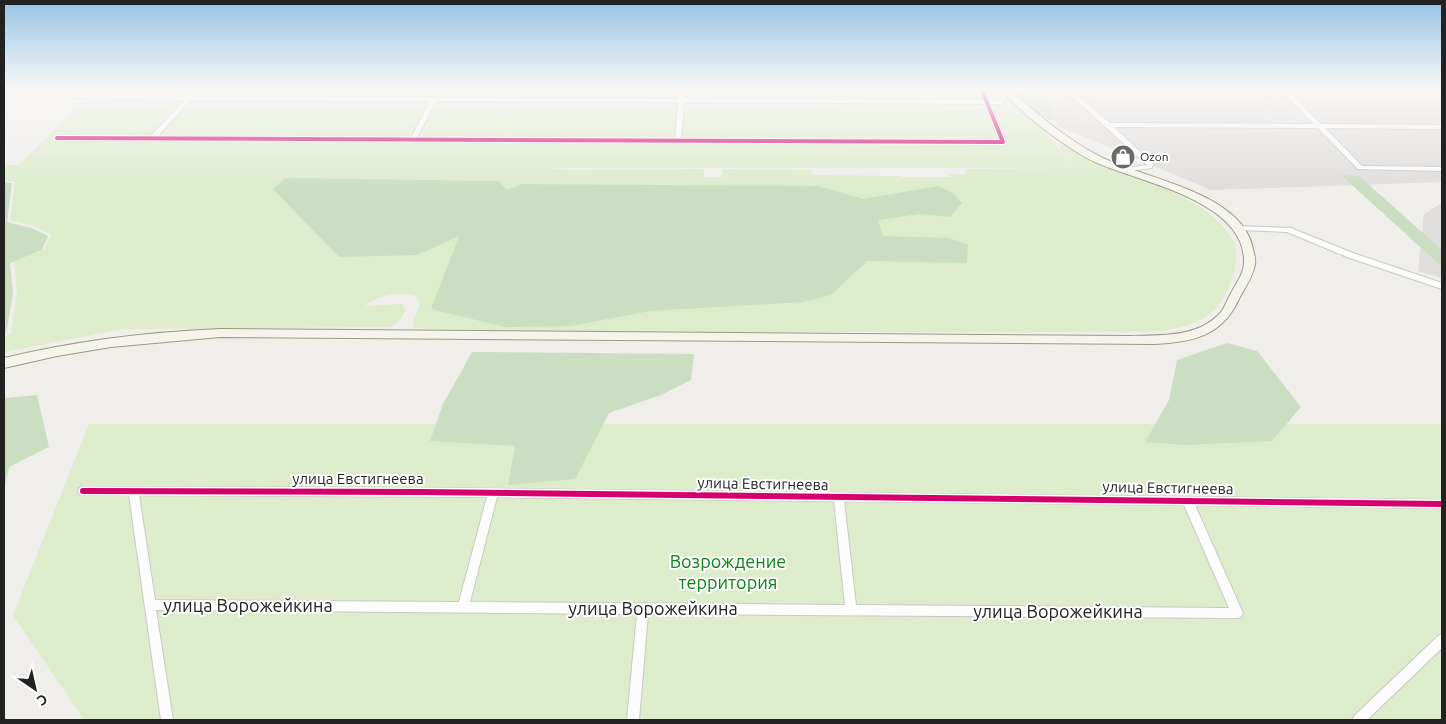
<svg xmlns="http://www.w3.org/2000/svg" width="1446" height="724" font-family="Ubuntu,sans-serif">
  <rect width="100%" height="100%" fill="#f0eeeb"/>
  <g fill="#dfdedc">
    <polygon points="1037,88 1442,88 1442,182 1211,190 1058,126"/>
    <polygon points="1442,203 1442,278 1418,271 1424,214"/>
  </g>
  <g fill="#ddeccb" fill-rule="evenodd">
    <path d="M266,88H997L1036,121L1074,168L1057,145C1072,144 1089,159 1105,165C1144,181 1213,200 1233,241C1240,257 1234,275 1228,289C1212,324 1188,326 1154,332H559L433,329L414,328L413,321L420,304L415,296C394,293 384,293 365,306L402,304L406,310L400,320L391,327L123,329L4,352V336L11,334L17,292L14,261L44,250L51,235L37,227L10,220L15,182L4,181V165H19L86,97ZM553,168H1069L965,169L966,174H949L950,177H901L900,176L813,175L811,170L723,169L721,177H705L703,169L565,170Z"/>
    <polygon points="89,424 1442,424 1442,720 84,720 13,615"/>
  </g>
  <g fill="#cbdec1">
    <path d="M1017,88H1029L1052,106L1053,120H1048C1037,111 1020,103 1017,88Z"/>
    <polygon points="1341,175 1359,176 1442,250 1442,267"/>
    <polygon points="285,178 498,181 507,190 521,184 818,186 863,199 938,186 953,193 962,203 950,217 920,214 878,220 883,236 949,238 968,245 967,263 867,261 831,295 803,302 650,311 571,326 505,327 431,309 459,236 417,255 339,257 273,189"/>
    <polygon points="4,182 12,183 7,222 34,229 48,236 42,250 10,263 13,294 6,333 4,334"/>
    <polygon points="1227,343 1257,351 1301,407 1272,441 1186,445 1145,442 1169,400 1177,360"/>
    <polygon points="472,352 694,354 691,380 661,395 609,413 575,479 508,485 515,446 430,441 443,404"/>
    <polygon points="37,395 49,447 9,467 4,490 4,398"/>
  </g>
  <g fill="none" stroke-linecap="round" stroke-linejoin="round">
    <defs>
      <g id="minor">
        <path d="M679,88H685L684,99L983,100L978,88H984L989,100H1002L1005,102L1002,104H990L1006,142L1003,144L57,140L55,139V137L151,136L184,100L32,97L29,95L32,93L189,96L678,99ZM191,100L430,101L411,138L158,136ZM436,101L678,102L675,139L417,138ZM684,102L984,104L999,140L681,139Z"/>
        <polygon points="1063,88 1069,88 1110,123 1314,124 1280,90 1095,90 1092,88 1442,88 1442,90 1287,90 1321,124 1442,125 1442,129 1325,128 1362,166 1442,167 1442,171 1358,169 1318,128 1114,127 1153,164 1152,168 1123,172 1121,171 1121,169 1147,165"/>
        <polygon points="1237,226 1291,228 1353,253 1442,283 1442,289 1347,257 1287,232 1240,230 1236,228"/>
        <path d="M83,487L421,488L1442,500V508L1195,505L1243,613L1241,617L1237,618L648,614L639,720H627L637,614L156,610L173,720H161L129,495H83L79,494L78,491L79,488ZM139,495L487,497L459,602L155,600ZM497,497L834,501L845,605L470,602ZM844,501L1184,505L1229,608L856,605Z"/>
        <polygon points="1442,634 1442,648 1367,720 1352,720 1354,716 1438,636"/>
      </g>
      <path id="secondary" d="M1000,88H1008C1036,113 1066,139 1099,156C1143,179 1243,192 1253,249C1254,254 1256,259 1255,264C1253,277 1245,287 1239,299C1222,336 1193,342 1155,344L220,337L111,347L57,356L4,368V358C75,341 147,332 220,329L1129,336C1160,335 1199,338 1221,312C1225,307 1227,300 1230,295C1235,285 1245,273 1244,260C1243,200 1139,182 1095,162C1066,148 1020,113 1000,88Z"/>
    </defs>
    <use href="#minor" stroke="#c9c8c7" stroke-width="2"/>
    <use href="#secondary" stroke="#999a82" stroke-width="2"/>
    <use href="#minor" fill="#fdfcfc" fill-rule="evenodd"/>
    <use href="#secondary" fill="#f4f4ed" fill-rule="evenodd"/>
    <defs>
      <polyline id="cycleway-far1" points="57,138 1003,142 981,88"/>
      <polyline id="cycleway" points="83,491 421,492 1442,504"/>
    </defs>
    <use href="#cycleway-far1" stroke="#fff" stroke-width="6"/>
    <use href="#cycleway" stroke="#fff" stroke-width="9"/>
    <use href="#cycleway-far1" stroke="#d6006c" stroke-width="4"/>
    <use href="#cycleway" stroke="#d6006c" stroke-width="6"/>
  </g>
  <linearGradient id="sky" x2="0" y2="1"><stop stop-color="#97c4e6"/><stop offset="0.47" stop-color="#f8f7f6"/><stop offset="1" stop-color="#f8f7f6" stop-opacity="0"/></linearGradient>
  <rect width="1446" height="189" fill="url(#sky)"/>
  <defs>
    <symbol id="shop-disc" viewBox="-11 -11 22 22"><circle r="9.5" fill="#6a6968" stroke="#fff"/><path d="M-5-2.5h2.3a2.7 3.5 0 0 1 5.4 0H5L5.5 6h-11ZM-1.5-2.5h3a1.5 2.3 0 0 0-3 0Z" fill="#fff"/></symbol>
  </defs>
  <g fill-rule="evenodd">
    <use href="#shop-disc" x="1109" y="143" width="28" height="28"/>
  </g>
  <g text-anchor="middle" stroke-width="4" stroke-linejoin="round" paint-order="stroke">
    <g font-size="12" fill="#222" stroke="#fff" text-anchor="start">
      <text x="1140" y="161">Ozon</text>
    </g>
    <g font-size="15" fill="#222" stroke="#fff">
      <text x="358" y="484">улица Евстигнеева</text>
      <text transform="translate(763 484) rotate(1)" y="5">улица Евстигнеева</text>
      <text transform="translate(1168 488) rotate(1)" y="5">улица Евстигнеева</text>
    </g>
    <g font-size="18" fill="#0c8416" stroke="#fff">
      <text x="728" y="568">Возрождение<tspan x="728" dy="21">территория</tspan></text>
    </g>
    <g font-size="18" fill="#222" stroke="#fff">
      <text x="248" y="612">улица Ворожейкина</text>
      <text x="653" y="615">улица Ворожейкина</text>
      <text x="1058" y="618">улица Ворожейкина</text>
    </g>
  </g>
  <rect width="1446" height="724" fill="none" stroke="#222222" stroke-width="10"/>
  <g transform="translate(35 689) rotate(146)" stroke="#ffffff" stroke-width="4" paint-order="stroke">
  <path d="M0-4L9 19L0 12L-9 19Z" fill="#222222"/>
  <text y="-8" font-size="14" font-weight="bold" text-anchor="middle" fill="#222222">С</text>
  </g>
</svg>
